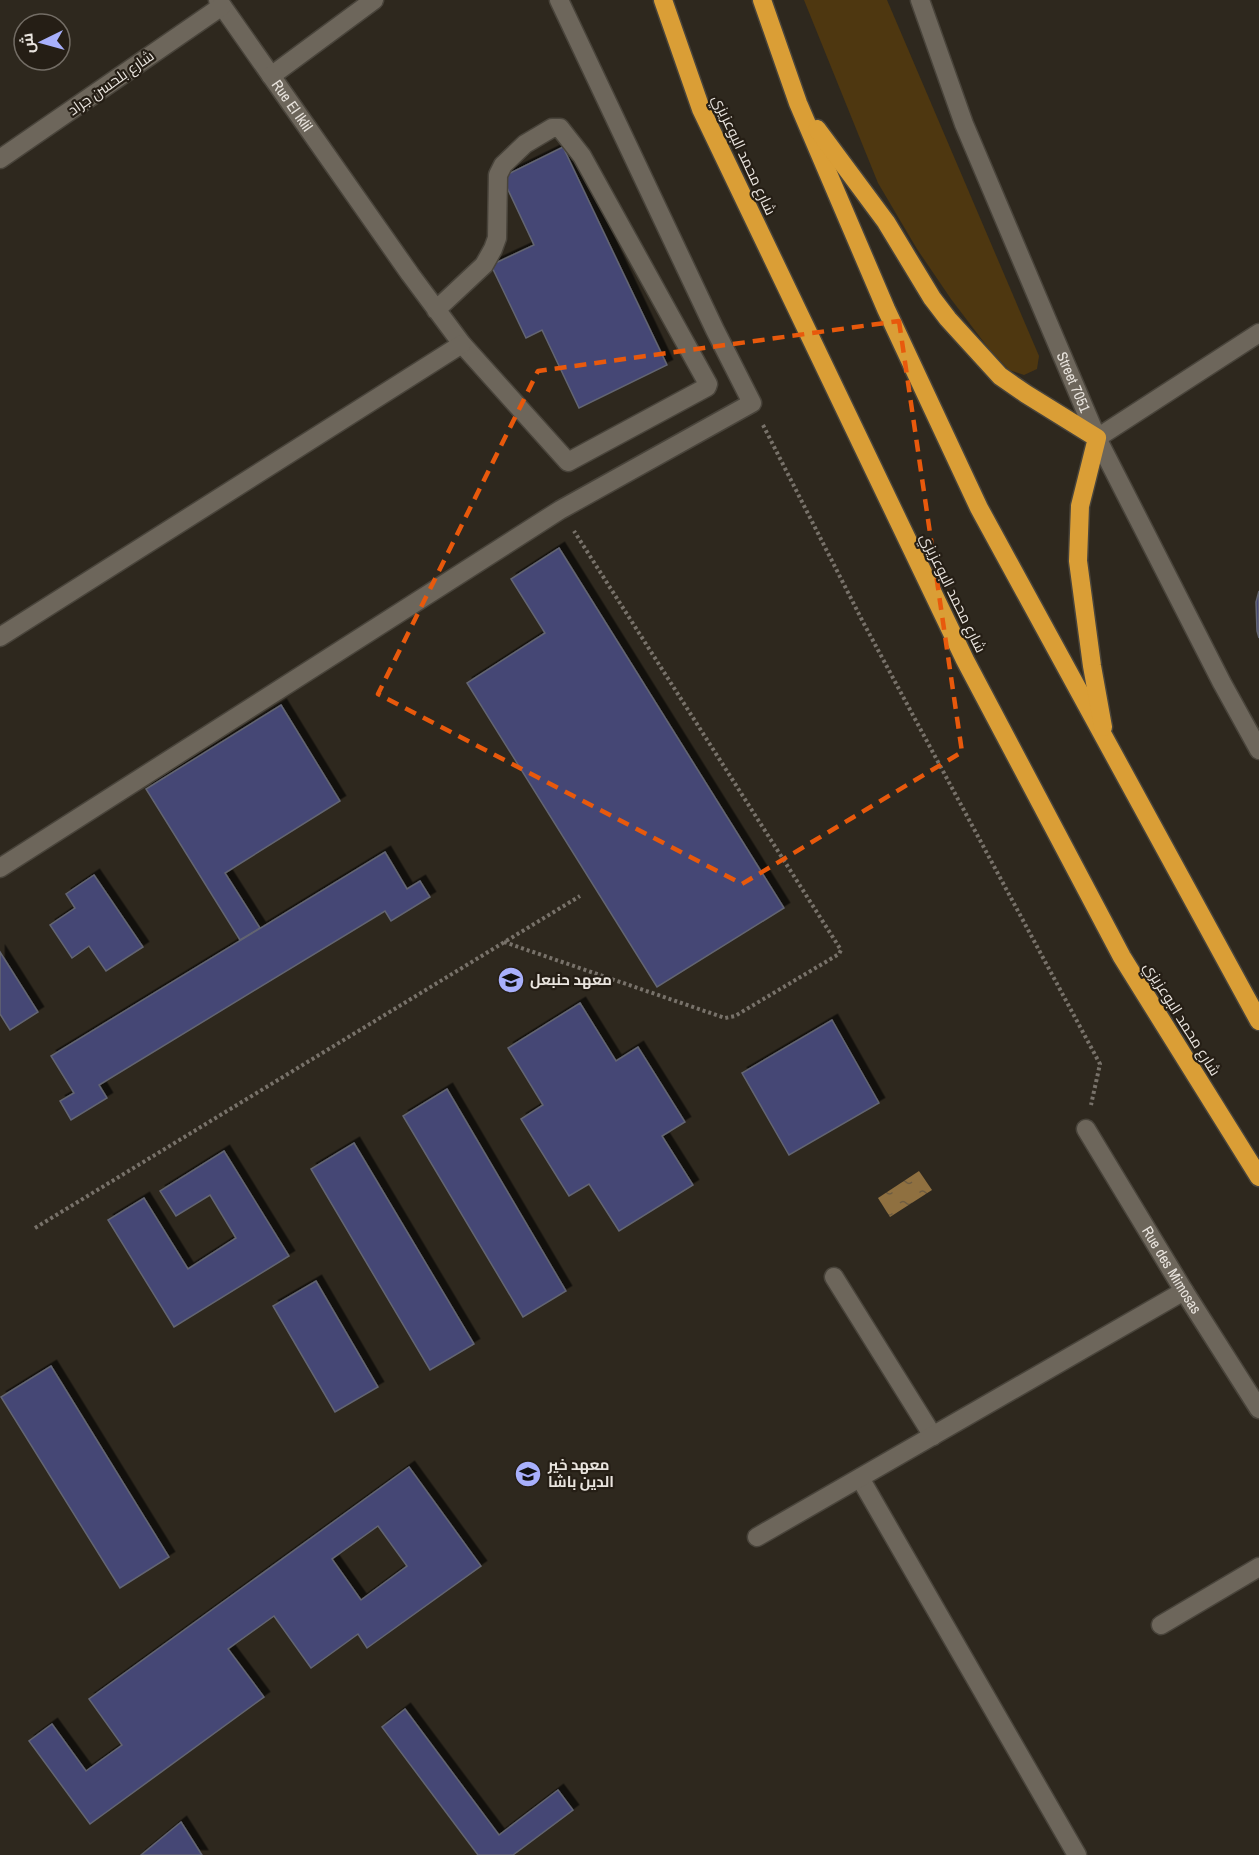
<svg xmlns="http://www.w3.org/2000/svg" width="1259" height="1855" font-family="'Archivo Narrow',Cairo,sans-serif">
  <defs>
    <pattern id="water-ripples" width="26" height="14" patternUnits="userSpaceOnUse" patternTransform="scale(1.5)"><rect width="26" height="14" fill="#8f7040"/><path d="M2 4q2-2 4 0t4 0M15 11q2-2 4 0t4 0" fill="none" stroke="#6e5c41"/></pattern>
    <filter id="shadow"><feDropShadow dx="5.5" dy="-5.5" stdDeviation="0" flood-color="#0009"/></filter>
  </defs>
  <rect width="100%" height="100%" fill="#2e281e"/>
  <polygon fill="#4e3710" points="804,0 887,0 1039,356 1037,369 1024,375 1009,370 989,349 951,299 917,249 878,183"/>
  <polygon fill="url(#water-ripples)" points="919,1171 932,1190 890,1217 878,1198"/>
  <g fill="#444775" stroke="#636572" stroke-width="1.5" fill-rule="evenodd" filter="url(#shadow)">
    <polygon points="563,147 667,365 579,408 542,330 526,338 491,265 534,245 502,177"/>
    <polygon points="559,548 784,908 657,987 467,683 545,633 511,579"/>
    <polygon points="1259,591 1259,638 1257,631 1256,602"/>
    <polygon points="281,705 340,801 225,873 260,928 240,940 146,789"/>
    <polygon points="385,852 407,889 420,881 430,897 391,921 385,911 99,1085 107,1098 71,1120 60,1101 74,1093 51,1056"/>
    <polygon points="94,875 143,947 106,971 89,946 72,958 50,925 75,908 66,894"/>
    <polygon points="0,952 38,1012 10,1030 0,1014"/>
    <polygon points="580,1003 616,1061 638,1047 685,1122 662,1136 693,1185 619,1231 589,1184 569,1196 521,1119 543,1105 508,1048"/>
    <polygon points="832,1020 879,1103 789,1155 742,1073"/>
    <polygon points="447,1089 566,1291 523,1317 403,1116"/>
    <polygon points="354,1143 474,1344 430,1370 311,1169"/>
    <polygon points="224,1151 289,1256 174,1327 108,1220 144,1198 188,1269 236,1238 210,1195 176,1216 160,1191"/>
    <polygon points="316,1281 378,1387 335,1412 273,1306"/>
    <polygon points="51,1366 169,1557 120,1588 1,1397"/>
    <path d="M409,1467L481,1566L367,1648L358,1634L311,1668L274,1616L228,1649L264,1697L90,1824L29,1741L52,1724L86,1771L122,1745L89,1699ZM378,1526L407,1566L361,1600L332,1559Z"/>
    <polygon points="405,1709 499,1835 558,1790 573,1810 513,1855 478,1855 382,1727"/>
    <polygon points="181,1822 202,1855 141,1855"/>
  </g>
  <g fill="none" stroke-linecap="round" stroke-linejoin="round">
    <defs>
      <g id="minor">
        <path id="s1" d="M218,0L410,274L462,344L568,462L707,387L708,384L582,156L560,128H552L525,144L503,165L498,175L497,238L493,249L484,265L436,310"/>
        <path id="s2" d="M920,0L964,124L1097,438L1222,683L1259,750"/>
        <polyline points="271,76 374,0"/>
        <polyline points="0,159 222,6"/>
        <polyline points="1097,438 1259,333"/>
        <polyline points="0,637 462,344"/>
        <polyline points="0,868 560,510 752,403 715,330 559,0"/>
        <path id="s3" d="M1086,1129L1184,1291L1259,1409"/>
        <polyline points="834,1277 933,1436"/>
        <polyline points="860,1478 1077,1855"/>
        <polyline points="757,1537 1184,1291"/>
        <polyline points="1161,1625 1259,1567"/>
      </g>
      <g id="highway">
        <polyline points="663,0 701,109 965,660 1122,957 1259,1177"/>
        <polyline points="762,0 798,103 886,309 979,508 1259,1021"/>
        <polyline points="817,129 886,222 932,298 948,319 1000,376 1026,394 1097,438 1080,506 1078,561 1092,666 1103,727"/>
      </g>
    </defs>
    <use href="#minor" stroke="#49443b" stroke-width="21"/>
    <use href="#highway" stroke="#49443b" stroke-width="21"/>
    <g stroke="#78726a" stroke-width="4" stroke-dasharray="3 3" stroke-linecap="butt">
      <polyline points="763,425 863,622 1100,1064 1091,1105"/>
      <polyline points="504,942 725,1018 735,1016 839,954 841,950 574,531"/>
      <polyline points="35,1228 580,896"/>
    </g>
    <use href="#minor" stroke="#6d665b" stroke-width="18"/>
    <use href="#highway" stroke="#da9e36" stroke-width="18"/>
  </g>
  <path fill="none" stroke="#e8590c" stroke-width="4.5" stroke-dasharray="12 8" stroke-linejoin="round" d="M899,321L962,752L742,884L378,694L538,371Z"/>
  <defs>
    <symbol id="university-disc" viewBox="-11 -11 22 22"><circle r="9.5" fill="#a8b0fc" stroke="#251e15"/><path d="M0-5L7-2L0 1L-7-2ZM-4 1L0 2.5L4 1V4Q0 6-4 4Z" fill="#111"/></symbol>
  </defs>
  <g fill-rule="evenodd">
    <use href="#university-disc" x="496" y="965" width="30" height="30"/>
    <use href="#university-disc" x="513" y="1459" width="30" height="30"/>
  </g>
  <g text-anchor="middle" stroke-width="4.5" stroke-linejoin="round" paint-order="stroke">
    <g font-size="15" fill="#e9e4de" stroke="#251e15">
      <text transform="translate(111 83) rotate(-35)" y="5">شارع بلحسن جراد</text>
      <text dy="5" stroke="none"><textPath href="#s1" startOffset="129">Rue El Iklil</textPath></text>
      <text transform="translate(744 155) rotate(65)" y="5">شارع محمد البوعزيزي</text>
      <text dy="5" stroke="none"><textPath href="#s2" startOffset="412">Street 7051</textPath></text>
      <text transform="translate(953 593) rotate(64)" y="5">شارع محمد البوعزيزي</text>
      <text transform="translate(1182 1019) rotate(58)" y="5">شارع محمد البوعزيزي</text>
      <text dy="5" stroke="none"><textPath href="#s3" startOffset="165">Rue des Mimosas</textPath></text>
    </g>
    <g font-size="15" font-weight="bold" fill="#e9e4de" stroke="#251e15" text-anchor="start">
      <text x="530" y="985">معهد حنبعل</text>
      <text x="548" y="1470">معهد خير<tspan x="548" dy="17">الدين باشا</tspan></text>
    </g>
  </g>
  <g transform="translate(42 42) rotate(265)"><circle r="28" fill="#251e15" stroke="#736d65" stroke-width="1.5"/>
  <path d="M0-4.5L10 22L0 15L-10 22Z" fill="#a8b0fc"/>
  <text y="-9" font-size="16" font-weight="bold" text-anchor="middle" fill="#e9e4de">ش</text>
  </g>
</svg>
